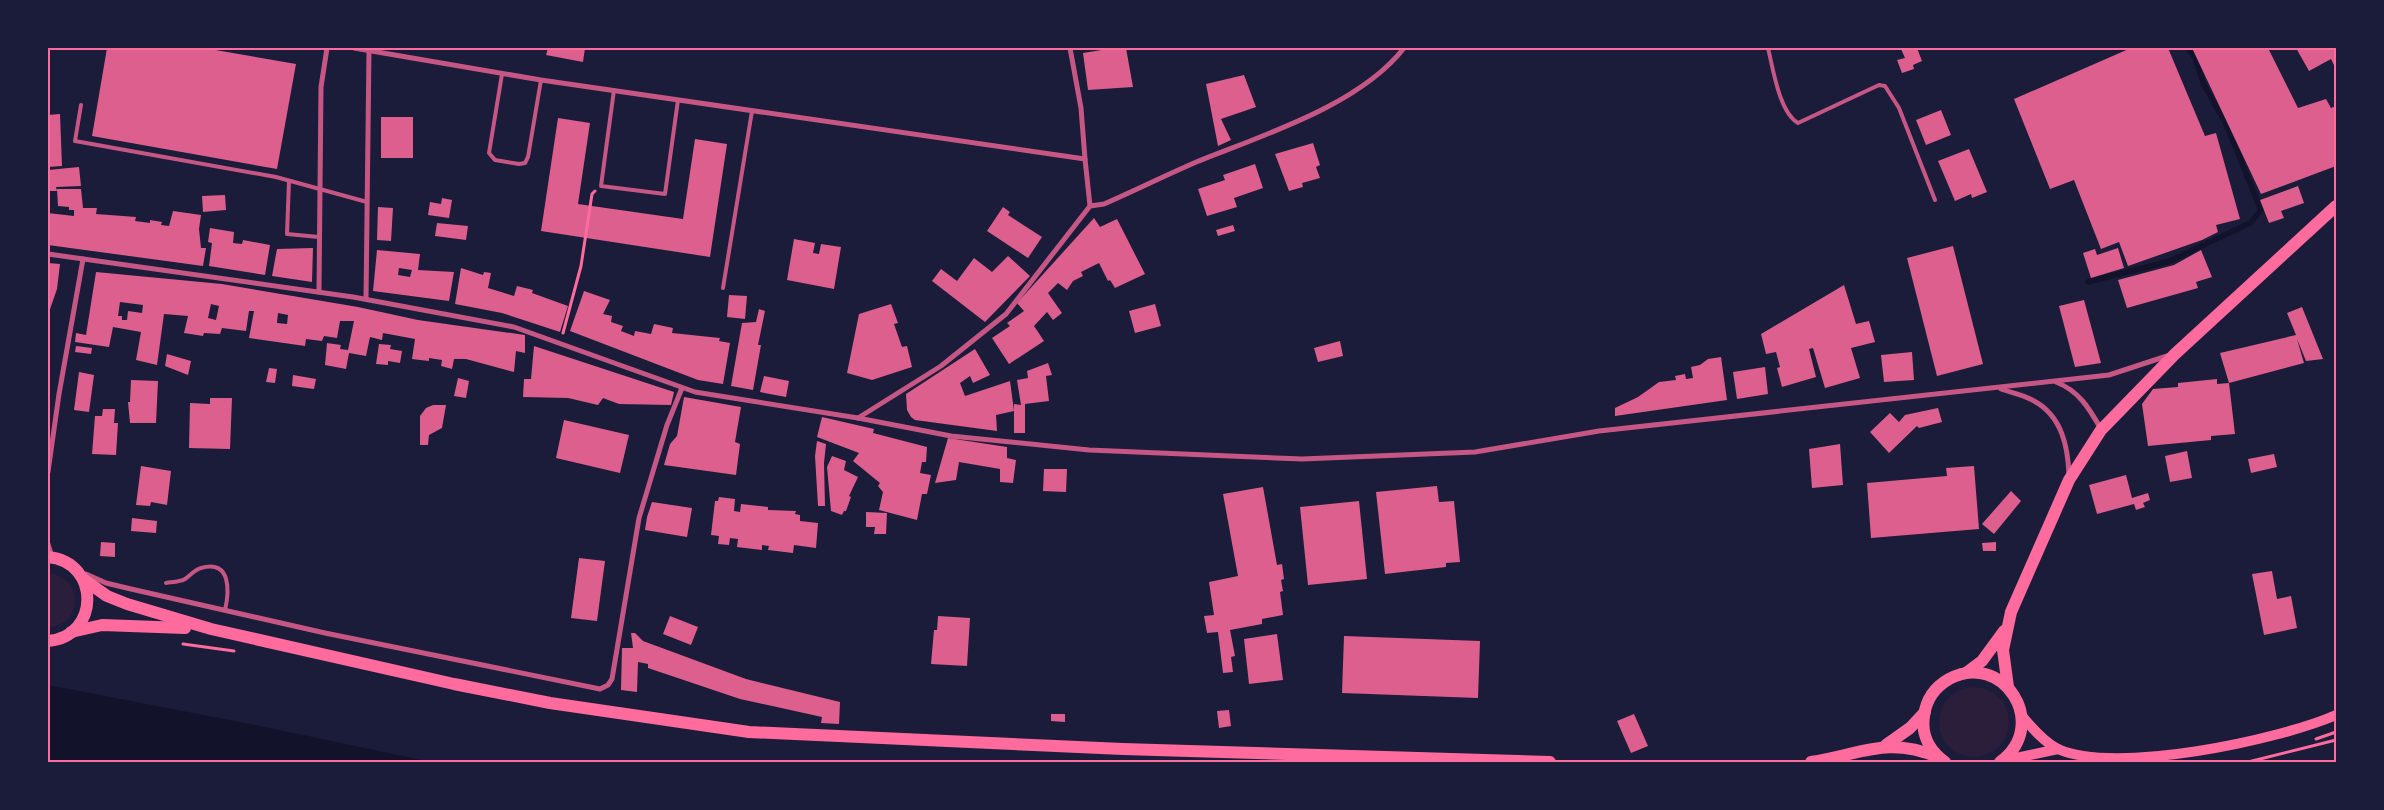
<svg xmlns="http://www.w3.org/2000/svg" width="2384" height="810" font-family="Cabin,sans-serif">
  <rect width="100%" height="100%" fill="#1b1b3a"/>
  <g fill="#2a1e3b">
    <path d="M48,573C85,577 83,626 48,627Z"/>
    <circle cx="1974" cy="722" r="35"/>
  </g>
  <polygon fill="#12122b" points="48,685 260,726 431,762 48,762"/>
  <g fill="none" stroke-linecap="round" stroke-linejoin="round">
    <polyline stroke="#12122b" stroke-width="5.5" points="2088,282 2170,261 2250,223 2261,210 2226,124 2204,85 2195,58 2188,48"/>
  </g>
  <g fill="#dd5f8e" fill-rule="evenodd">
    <polygon points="107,48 204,48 296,64 277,169 92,136"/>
    <polygon points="548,48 585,48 583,62 546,55"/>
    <polygon points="1114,48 1126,48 1133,87 1088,90 1083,53"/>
    <polygon points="1904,48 1917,48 1922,61 1913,65 1914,69 1902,73 1897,60 1905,58 1901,49"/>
    <polygon points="2131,48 2168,48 2205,136 2216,133 2240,219 2216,225 2218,232 2202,240 2128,266 2119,242 2101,249 2074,180 2050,189 2014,99"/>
    <polygon points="2192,48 2268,48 2298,108 2326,99 2331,108 2336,106 2336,166 2261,194"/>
    <polygon points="2296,48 2336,48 2336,69 2331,59 2309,71"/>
    <polygon points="1244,75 1256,107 1221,119 1231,140 1218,146 1206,84"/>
    <polygon points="1941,110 1951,135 1926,145 1916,120"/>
    <polygon points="60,114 62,166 48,167 48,115"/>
    <rect x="381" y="117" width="32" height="41"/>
    <polygon points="558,118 590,123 578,204 683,219 695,139 727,144 710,257 541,231"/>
    <polygon points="1313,143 1320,165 1316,167 1320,178 1302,183 1303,187 1289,191 1275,154"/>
    <polygon points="1969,149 1987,192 1972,198 1971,194 1955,201 1938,161"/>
    <polygon points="1255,164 1263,188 1234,198 1237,207 1207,216 1198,189 1225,180 1223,175"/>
    <polygon points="79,167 81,186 56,187 57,191 48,191 48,170"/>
    <polygon points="2298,186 2304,203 2281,211 2284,218 2269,223 2260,200"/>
    <polygon points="57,189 81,189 83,208 97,208 96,214 136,217 135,221 150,223 150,220 162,222 161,225 169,226 173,211 201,215 199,229 201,248 206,248 203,266 48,245 48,213 74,216 74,210 69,210 69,207 58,206"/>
    <polygon points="225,195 226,210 203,212 202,196"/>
    <polygon points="442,198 452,200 449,218 428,215 430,202 441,204"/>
    <polygon points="378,207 393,208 391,241 377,240"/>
    <polygon points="1003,207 1010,212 1008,215 1042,237 1028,258 987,231"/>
    <polygon points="1094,218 1100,227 1117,219 1145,274 1115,288 1110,280 1108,281 1099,263 1081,272 1083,276 1073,281 1067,290 1058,283 1048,293 1062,313 1053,320 1047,312 1034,326 1044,341 1009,364 992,338 1010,326 1007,323 1024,311 1017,303"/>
    <polygon points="437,223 468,226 466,240 435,236"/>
    <polygon points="1233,225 1235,231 1218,236 1216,230"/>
    <polygon points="210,228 234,232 233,243 242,244 243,240 270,245 265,275 209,266 212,243 208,242"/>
    <polygon points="794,239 815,243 813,253 819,254 821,244 841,247 834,289 787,280"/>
    <polygon points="1953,246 1983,364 1937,376 1907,258"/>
    <polygon points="313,248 312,282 272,276 277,249"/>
    <polygon points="2118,248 2124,268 2091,278 2083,253 2095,249 2097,255"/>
    <path d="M377,250L420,254L418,270L454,272L449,301L373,291ZM399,268L412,270L410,277L398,275Z"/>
    <polygon points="2201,250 2212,277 2196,282 2198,288 2127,308 2118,280 2174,265"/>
    <polygon points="1008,256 1030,276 985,322 932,281 941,269 957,281 974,258 992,272"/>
    <polygon points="48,263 60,264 57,289 48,315"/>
    <polygon points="461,268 483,275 484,272 491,273 488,288 514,296 517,286 533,290 532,293 568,306 560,332 502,313 455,304"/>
    <path d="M96,272L222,284L358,307L418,320L525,335V353L516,351L514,372L466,359H454L452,369L441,366L442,360L429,358V361L412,359L415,339L383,333L382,340L370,337L366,356L349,353L346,369L325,365L327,343L341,345L340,349L348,350L354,321H340L337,338L324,336L322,341L306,339L305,346L249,338L254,311H249L246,331L222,328L220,334L204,333L203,336L184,333L188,316L164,314L157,365L136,360L141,332L113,327L109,347L75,342L76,333L86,335ZM120,302L143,305L142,313L128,311L127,320H122V316H118ZM211,304L219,306L216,320L208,318ZM278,313L288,315L287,324L277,323Z"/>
    <polygon points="1844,285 1856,324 1869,321 1875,342 1851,348 1860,378 1825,388 1813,348 1809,349 1816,377 1782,387 1777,368 1780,367 1776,352 1766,354 1761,334"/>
    <polygon points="584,291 610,300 603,314 612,316 611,322 623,326 621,331 634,336 635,331 651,334 654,324 673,328 672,333 720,338 719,341 730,343 723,384 698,380 570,331"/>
    <polygon points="729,295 747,296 745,319 727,317"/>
    <polygon points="2084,300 2101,363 2075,367 2059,306"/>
    <polygon points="891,304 898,323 894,324 902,347 907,346 912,367 872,380 847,373 859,314"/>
    <polygon points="1155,304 1161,326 1135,333 1129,311"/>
    <polygon points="2302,307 2323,359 2306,361 2297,339 2304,363 2229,383 2235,434 2211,436 2211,440 2148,446 2142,404 2153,389 2178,387 2178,383 2217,379 2217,384 2229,383 2220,353 2296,335 2287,313"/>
    <polygon points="759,309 765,311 758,345 761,345 753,390 731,386 742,323 756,322"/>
    <polygon points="1340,341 1343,356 1318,362 1314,348"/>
    <polygon points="379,344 391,345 390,349 402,351 400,363 388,361 388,365 376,364"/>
    <polygon points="76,346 92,348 91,354 75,352"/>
    <polygon points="534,346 674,392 671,405 619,404 603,398 598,405 568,398 523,397 524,379 531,379"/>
    <polygon points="975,349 990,375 973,383 970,376 960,383 965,396 1010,381 1014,411 996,415 997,431 915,420 911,417 907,410 906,394"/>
    <polygon points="1912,352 1914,380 1884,382 1881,355"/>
    <polygon points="167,354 191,361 188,375 165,366"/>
    <polygon points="1721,357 1727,400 1615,416 1615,408 1638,397 1659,382 1676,380 1675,376 1685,374 1686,379 1693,378 1691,367 1700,365 1708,359"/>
    <polygon points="1048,363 1052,375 1046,376 1049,401 1025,404 1025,433 1014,433 1014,404 1021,405 1017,380 1028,378 1027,371"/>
    <polygon points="1765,367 1768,394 1737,399 1733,372"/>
    <polygon points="269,368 277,369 275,383 266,382"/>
    <polygon points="79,372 94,375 89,412 74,410"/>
    <polygon points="293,375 316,379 314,389 292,386"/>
    <polygon points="764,376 789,381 786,397 760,392"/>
    <polygon points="458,378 469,381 466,398 454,396"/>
    <polygon points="131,380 158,381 156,423 130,423 128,402 130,402"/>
    <polygon points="684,397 741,407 735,442 740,444 736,475 664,465 670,444 677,436"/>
    <polygon points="210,398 232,398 230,449 189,448 190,403 210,404"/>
    <polygon points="433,405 446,405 442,428 429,435 428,445 420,445 420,416 426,408"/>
    <polygon points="1938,408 1942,422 1919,428 1917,426 1889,453 1870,432 1890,413 1899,422 1905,415"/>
    <polygon points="103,409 115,409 114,423 118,423 116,455 92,454 95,416 102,416"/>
    <polygon points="822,417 874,429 873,433 927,447 926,462 922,462 920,473 931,475 927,494 922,494 917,520 879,510 883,492 878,486 880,483 853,461 859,453 817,437"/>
    <polygon points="564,420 629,435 620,473 556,458"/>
    <polygon points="948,438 1007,447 1007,458 1016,460 1013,483 1000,482 1000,469 959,462 956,480 935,483"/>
    <polygon points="817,441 826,444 824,463 825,506 818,506 815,456"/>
    <polygon points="1840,444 1843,485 1812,488 1809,449"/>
    <polygon points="2187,451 2192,478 2170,482 2165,456"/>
    <polygon points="2274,454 2277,467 2251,473 2248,459"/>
    <polygon points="832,456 846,461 844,470 858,477 849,496 851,497 846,511 844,511 842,515 831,511 827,467"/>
    <polygon points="141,466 171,471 167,505 151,502 150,506 136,505"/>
    <polygon points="1974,466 1979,529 1871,538 1867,483 1947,476 1946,468"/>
    <polygon points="1044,469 1067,469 1066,492 1043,491"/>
    <polygon points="2126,475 2132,498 2148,493 2150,500 2143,503 2145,507 2136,510 2134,504 2097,514 2089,485"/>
    <polygon points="1437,486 1439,502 1454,501 1460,562 1446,563 1446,567 1385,574 1376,492"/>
    <polygon points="1263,487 1277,565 1282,564 1284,579 1281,580 1283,591 1280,592 1283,615 1262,619 1262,624 1230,630 1235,656 1231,657 1233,672 1223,673 1218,632 1207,633 1204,616 1214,615 1209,582 1238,576 1223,494"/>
    <polygon points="2011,491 2021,501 1994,534 1982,524"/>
    <polygon points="719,497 735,499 734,511 740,512 741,504 768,507 768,510 796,511 795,514 800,515 800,521 818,523 816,548 794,545 793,553 768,550 769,546 762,545 762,550 737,547 738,539 730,538 729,545 718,544 719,536 711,535 715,501 718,501"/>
    <polygon points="1359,501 1367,579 1308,585 1300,507"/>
    <polygon points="652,502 692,508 687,537 645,530 647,517"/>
    <polygon points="866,512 887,513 886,534 874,534 875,527 866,527"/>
    <polygon points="132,518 157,521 156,533 131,531"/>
    <polygon points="101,542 115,543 115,557 100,556"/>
    <polygon points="1996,542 1996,551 1983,551 1982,543"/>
    <polygon points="579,558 605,561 597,621 571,618"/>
    <polygon points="2272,571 2277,599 2291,596 2297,628 2264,635 2252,574"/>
    <polygon points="670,616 698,627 691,645 663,634"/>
    <polygon points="938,616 970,618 967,666 931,664 934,630 937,630"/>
    <polygon points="631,633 635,633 643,641 746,679 840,702 839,724 821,723 822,717 740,699 648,668 648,664 638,662 637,692 621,690 622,648 633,648"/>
    <polygon points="1277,634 1283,680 1249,684 1244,639"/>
    <polygon points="1344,636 1480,641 1478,698 1342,693"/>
    <polygon points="1229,710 1231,726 1219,728 1217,711"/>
    <polygon points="1051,714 1065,714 1065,722 1051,721"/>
    <polygon points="1634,714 1648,746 1631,753 1617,721"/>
  </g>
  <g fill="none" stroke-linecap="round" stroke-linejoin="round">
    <g stroke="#ff6b9d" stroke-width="3">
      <polyline points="563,333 581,266 592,194 595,191"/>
      <polyline points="183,644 234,651"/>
      <polyline points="2316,739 2336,732"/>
      <polyline points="2248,762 2336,740"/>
    </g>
    <g stroke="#c65784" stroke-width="4">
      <path d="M1768,48C1773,68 1779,112 1798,123L1879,85L1885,86L1899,108L1935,200"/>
      <polyline points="502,74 489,153 495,160 519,164 525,163 528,157 541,80"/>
      <polyline points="614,90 601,186 665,194 678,100"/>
      <polyline points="81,105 75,141 276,177 367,202"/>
      <polyline points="289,181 287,234 319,237"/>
      <polyline points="723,288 752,111"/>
      <path d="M166,583C172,582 180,582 185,579C191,575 194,570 201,568C232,559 229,593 225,610"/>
    </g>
    <g stroke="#c65784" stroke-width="5">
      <polyline points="354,48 541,80 1085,159 1090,206"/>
      <polyline points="1070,48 1081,108 1085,159"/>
      <polyline points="48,254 353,297 514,327 695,392 858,418 951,436 1089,450 1302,459 1475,452 1599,431 2109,375 2167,356"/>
      <polyline points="319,292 321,87 327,48"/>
      <polyline points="366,299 369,50"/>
      <path d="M2056,382C2079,391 2089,408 2101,429"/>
      <path d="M2001,389C2012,393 2025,395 2034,401C2062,416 2068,447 2069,475"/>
      <path d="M858,418L941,366L1006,314L1090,206L1104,204C1134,191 1164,176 1194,163C1260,136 1359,106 1404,48"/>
      <polyline points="48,472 59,394 83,259"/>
      <polyline points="48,544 52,557"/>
      <polyline points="86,574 106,583 131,589 325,633 600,689 608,685 612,679 639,518 667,425 682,388"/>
    </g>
    <g stroke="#ff6b9d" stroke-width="10">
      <path d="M2022,716C2032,728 2044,742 2058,749C2115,775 2279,740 2336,715"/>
      <polyline points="2002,761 2058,749"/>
    </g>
    <g stroke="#ff6b9d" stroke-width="12">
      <path d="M48,557C101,562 100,637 48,641"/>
      <polyline points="83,579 107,596 127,604 211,629 454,684 550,703 749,732 1123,749 1550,762"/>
      <polyline points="71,632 102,625 185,628"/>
      <polyline points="1966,673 1982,661 2004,631"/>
      <polyline points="2008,687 2003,650 2011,612 2069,480 2101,430 2175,354 2336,206"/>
      <polyline points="1886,745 1910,728 1925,712"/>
      <path d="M1811,762C1862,754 1887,736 1938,757"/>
      <path d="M1945,762C1930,751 1921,735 1924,716C1926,700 1935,687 1949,679C2003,650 2051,725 2000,762"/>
    </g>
  </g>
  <rect width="2384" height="810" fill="none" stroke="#1b1b3a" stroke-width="98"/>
  <rect x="49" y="49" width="2286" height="712" fill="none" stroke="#ff6b9d" stroke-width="2"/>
</svg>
